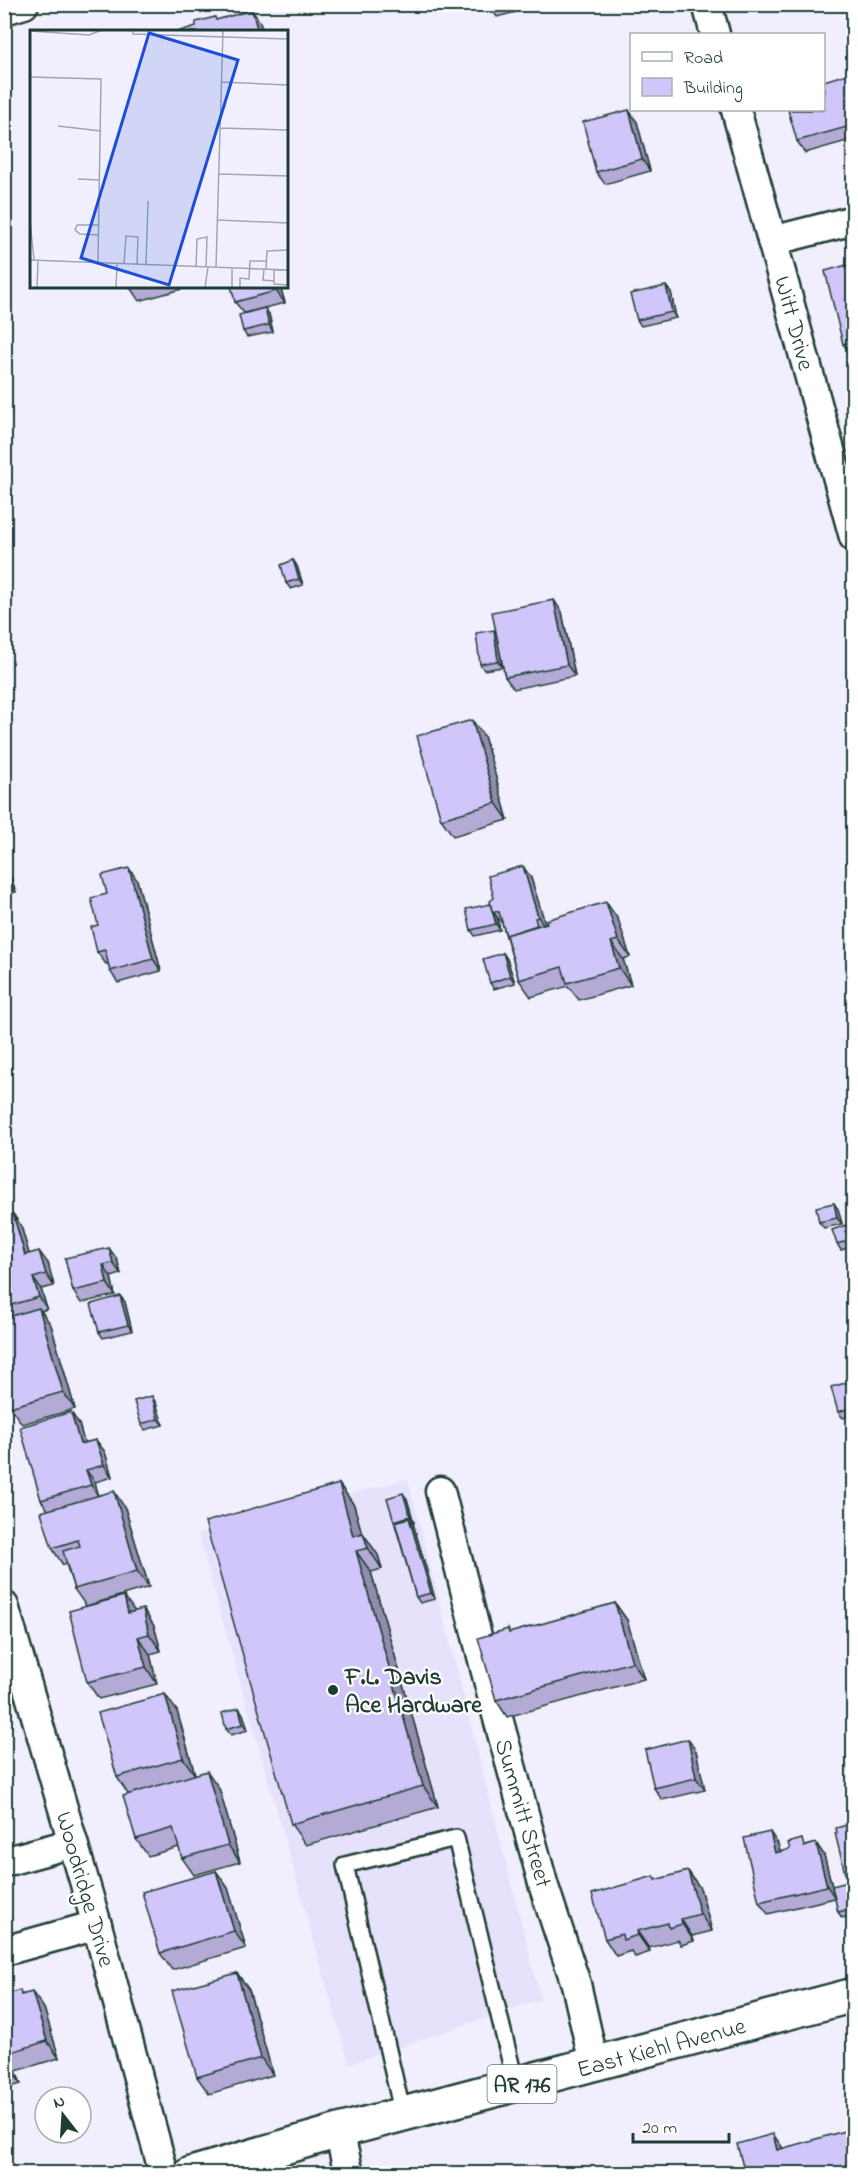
<svg xmlns="http://www.w3.org/2000/svg" width="858" height="2178" font-family="'Indie Flower',sans-serif">
  <rect width="100%" height="100%" fill="#f1eefd"/>
  <filter id="ink" filterUnits="userSpaceOnUse"><feTurbulence type="fractalNoise" baseFrequency=".0167" numOctaves="2"/><feDisplacementMap in="SourceGraphic" scale="12" xChannelSelector="R" yChannelSelector="G"/><feConvolveMatrix kernelMatrix="1 2 1 2 8 2 1 2 1" color-interpolation-filters="sRGB"/></filter>
  <g filter="url(#ink)">
    <polygon fill="#e7e2fc" points="408,1479 541,1999 349,2064 198,1534"/>
    <g fill="none" stroke-linecap="round" stroke-linejoin="round">
      <defs>
        <polyline id="lane" points="403,2115 345,1865 456,1838 516,2085"/>
        <g id="street">
          <polyline points="707,4 715,34"/>
          <polyline points="4,10 24,4"/>
          <polyline points="736,110 854,537"/>
          <polyline points="772,241 854,220"/>
          <polyline points="440,1491 496,1711 544,1887 576,1984 594,2064"/>
          <polyline points="4,1606 97,1925 164,2174"/>
          <polyline points="4,1862 73,1843"/>
          <polyline points="4,1951 97,1925"/>
          <polyline points="339,2131 349,2174"/>
        </g>
        <polyline id="primary" points="191,2174 339,2131 854,1995"/>
      </defs>
      <use href="#lane" stroke="#1f3d34" stroke-width="20"/>
      <use href="#street" stroke="#1f3d34" stroke-width="33"/>
      <use href="#primary" stroke="#1f3d34" stroke-width="38"/>
      <use href="#lane" stroke="#fff" stroke-width="15"/>
      <use href="#street" stroke="#fff" stroke-width="28"/>
      <use href="#primary" stroke="#fff" stroke-width="33"/>
    </g>
    <g fill="#b3aad6" stroke="#1f3d34" stroke-width="1.5">
      <polygon points="488,4 518,4 520,11 497,17"/>
      <polygon points="850,73 854,79 854,139 805,153 797,141"/>
      <polygon points="637,122 650,171 605,184 596,172"/>
      <polygon points="854,263 854,358 843,344"/>
      <polygon points="129,286 193,286 139,301"/>
      <polygon points="280,286 285,303 244,313 235,302"/>
      <polygon points="671,292 676,318 641,326 637,320"/>
      <polygon points="269,314 273,332 247,337 243,331"/>
      <polygon points="293,560 297,566 303,585 291,589 286,583"/>
      <polygon points="562,612 575,676 514,689 505,677 501,654 502,667 484,670 480,664 497,633"/>
      <polygon points="484,736 508,820 453,836 441,819"/>
      <polygon points="4,862 7,867 16,892 4,895"/>
      <polygon points="531,878 545,924 618,919 630,957 623,959 631,985 579,1000 568,986 531,997 519,980 502,923 501,922 497,917 500,930 475,936 471,930 490,904"/>
      <polygon points="137,880 161,971 118,983 110,971 108,963 106,964 97,952 107,894"/>
      <polygon points="503,953 507,959 515,983 494,989 490,983"/>
      <polygon points="838,1209 842,1224 824,1228 819,1222"/>
      <polygon points="13,1214 21,1226 29,1254 48,1263 54,1286 41,1289 47,1309 41,1311 51,1325 75,1409 22,1424 10,1407 4,1387 4,1216"/>
      <polygon points="846,1225 850,1231 854,1242 854,1246 841,1250 837,1244"/>
      <polygon points="65,1258 117,1259 121,1274 111,1277 115,1295 81,1303 73,1291"/>
      <polygon points="120,1296 125,1302 132,1331 103,1338 99,1332"/>
      <polygon points="853,1388 854,1415 843,1418 838,1412"/>
      <polygon points="156,1403 163,1425 145,1430 141,1424"/>
      <polygon points="79,1424 84,1443 96,1440 105,1452 112,1477 95,1482 98,1495 125,1508 149,1587 86,1606 74,1589 66,1564 63,1565 52,1548 48,1510 41,1500"/>
      <polygon points="339,1484 354,1505 362,1534 378,1555 382,1569 371,1572 438,1807 306,1845 291,1824"/>
      <polygon points="407,1499 414,1523 413,1523 435,1599 420,1603 416,1597 394,1521"/>
      <polygon points="615,1603 627,1620 644,1679 507,1717 496,1700 508,1629 510,1633"/>
      <polygon points="143,1609 154,1626 161,1651 150,1654 157,1684 99,1699 87,1682 135,1612"/>
      <polygon points="239,1708 243,1714 248,1730 231,1735 226,1729"/>
      <polygon points="177,1711 195,1774 219,1788 240,1862 194,1875 182,1858 179,1847 148,1856 136,1839 128,1794 117,1777"/>
      <polygon points="696,1751 705,1790 662,1800 654,1788"/>
      <polygon points="847,1825 849,1828 854,1827 854,1885 845,1873 837,1833"/>
      <polygon points="816,1843 824,1855 832,1886 852,1888 854,1893 854,1915 842,1918 838,1912 835,1898 768,1914 759,1902 778,1844 780,1852"/>
      <polygon points="216,1871 228,1888 246,1948 172,1970 160,1953"/>
      <polygon points="688,1871 700,1888 712,1931 692,1936 694,1941 681,1945 678,1940 649,1948 650,1952 635,1957 631,1951 616,1956 605,1939 654,1876 657,1880"/>
      <polygon points="237,1973 249,1990 273,2075 209,2094 197,2077"/>
      <polygon points="23,1994 44,2008 59,2058 16,2071 21,2084 4,2089 4,1995"/>
      <polygon points="4,2149 9,2165 4,2166"/>
    </g>
    <g fill="#928bae" stroke="#1f3d34" stroke-width="1.5">
      <polygon points="252,10 260,22 263,32 258,32"/>
      <polygon points="629,110 637,122 650,171 642,159"/>
      <polygon points="275,286 280,286 285,303 276,291"/>
      <polygon points="666,286 671,292 676,318 672,312"/>
      <polygon points="265,308 269,314 273,332 269,325"/>
      <polygon points="293,560 297,566 303,585 299,579"/>
      <polygon points="554,600 562,612 575,676 567,665"/>
      <polygon points="494,630 498,636 502,667 498,661"/>
      <polygon points="472,720 484,736 508,820 496,803"/>
      <polygon points="4,862 7,867 16,892 11,886"/>
      <polygon points="523,866 531,878 547,929 538,917"/>
      <polygon points="129,868 137,880 161,971 153,959"/>
      <polygon points="606,902 618,919 630,957 618,940"/>
      <polygon points="493,911 497,917 500,930 496,924"/>
      <polygon points="611,942 623,959 631,985 619,968"/>
      <polygon points="503,953 507,959 515,983 510,976"/>
      <polygon points="834,1203 838,1209 842,1224 837,1218"/>
      <polygon points="13,1214 21,1226 33,1267 25,1255"/>
      <polygon points="846,1225 850,1231 854,1244 850,1240"/>
      <polygon points="109,1248 117,1259 121,1274 113,1263"/>
      <polygon points="39,1251 48,1263 54,1286 46,1274"/>
      <polygon points="103,1265 111,1277 115,1295 107,1283"/>
      <polygon points="33,1278 41,1289 47,1309 39,1297"/>
      <polygon points="120,1296 125,1302 132,1331 128,1325"/>
      <polygon points="39,1308 51,1325 75,1409 63,1392"/>
      <polygon points="849,1382 854,1390 854,1399"/>
      <polygon points="152,1396 156,1403 163,1425 158,1419"/>
      <polygon points="71,1412 79,1424 88,1456 80,1444"/>
      <polygon points="96,1440 105,1452 112,1477 104,1465"/>
      <polygon points="86,1470 95,1482 99,1497 91,1485"/>
      <polygon points="339,1484 354,1505 366,1548 353,1536"/>
      <polygon points="114,1491 125,1508 149,1587 137,1571"/>
      <polygon points="403,1493 407,1499 414,1523 410,1516"/>
      <polygon points="409,1518 413,1524 435,1599 431,1593"/>
      <polygon points="363,1533 378,1555 382,1569 368,1548"/>
      <polygon points="356,1551 371,1572 438,1807 423,1786"/>
      <polygon points="124,1596 136,1613 128,1613"/>
      <polygon points="615,1603 627,1620 644,1679 632,1662"/>
      <polygon points="143,1609 154,1626 161,1651 149,1634"/>
      <polygon points="138,1637 150,1654 157,1684 146,1667"/>
      <polygon points="165,1694 177,1711 195,1775 183,1758"/>
      <polygon points="239,1708 243,1714 248,1730 243,1724"/>
      <polygon points="688,1739 696,1751 705,1790 696,1778"/>
      <polygon points="207,1771 219,1788 240,1862 228,1845"/>
      <polygon points="770,1832 778,1844 783,1865 775,1853"/>
      <polygon points="816,1843 824,1855 835,1898 827,1886"/>
      <polygon points="216,1871 228,1888 246,1948 234,1931"/>
      <polygon points="688,1871 700,1888 712,1931 700,1914"/>
      <polygon points="848,1882 852,1888 854,1893 854,1904"/>
      <polygon points="681,1919 692,1936 694,1941 682,1924"/>
      <polygon points="637,1931 649,1948 650,1952 638,1935"/>
      <polygon points="237,1973 249,1990 273,2075 261,2058"/>
      <polygon points="32,1992 44,2008 59,2058 47,2041"/>
      <polygon points="5,2054 16,2071 21,2084 9,2067"/>
      <polygon points="848,2130 854,2139 854,2152"/>
      <polygon points="773,2134 785,2151 777,2150"/>
      <polygon points="4,2149 9,2165 4,2159"/>
    </g>
    <g fill="#d0c6f9" stroke="#1f3d34" stroke-width="1.5">
      <polygon points="252,10 258,32 177,32 196,26 196,22 215,17 216,20"/>
      <polygon points="850,73 854,86 854,125 797,141 788,110 824,110 824,81"/>
      <polygon points="629,110 642,159 596,172 583,122"/>
      <polygon points="854,263 854,341 843,344 825,271"/>
      <polygon points="231,286 275,286 276,291 235,302"/>
      <polygon points="666,286 672,312 637,320 630,294"/>
      <polygon points="265,308 269,325 243,331 239,315"/>
      <polygon points="293,560 299,579 286,583 281,565"/>
      <polygon points="554,600 567,665 505,677 492,612"/>
      <polygon points="494,630 498,661 480,664 476,633"/>
      <polygon points="472,720 496,803 441,819 417,736"/>
      <polygon points="4,865 11,886 4,888"/>
      <polygon points="523,866 538,917 535,918 537,925 506,935 499,912 492,911 490,901 494,898 488,876"/>
      <polygon points="129,868 153,959 110,971 105,950 97,952 91,927 98,925 91,898 107,894 102,875"/>
      <polygon points="606,902 618,940 611,942 619,968 567,983 562,967 519,980 506,935 547,923 546,920"/>
      <polygon points="490,904 496,924 471,930 466,909"/>
      <polygon points="503,953 510,976 490,983 483,959"/>
      <polygon points="834,1203 837,1218 819,1222 816,1207"/>
      <polygon points="13,1214 25,1255 39,1251 46,1274 33,1278 39,1297 4,1307 4,1216"/>
      <polygon points="846,1225 850,1240 837,1244 832,1230"/>
      <polygon points="109,1248 113,1263 103,1265 107,1283 73,1291 65,1258"/>
      <polygon points="120,1296 128,1325 99,1332 91,1304"/>
      <polygon points="39,1308 63,1392 10,1407 4,1387 4,1318"/>
      <polygon points="849,1382 854,1399 854,1407 838,1412 831,1387"/>
      <polygon points="152,1396 158,1419 141,1424 134,1401"/>
      <polygon points="71,1412 80,1444 96,1440 104,1465 86,1470 91,1485 41,1500 20,1427"/>
      <polygon points="339,1484 353,1536 363,1533 368,1548 356,1551 423,1786 291,1824 205,1522"/>
      <polygon points="114,1491 137,1571 74,1589 63,1551 80,1546 78,1540 52,1548 41,1512"/>
      <polygon points="403,1493 410,1516 394,1521 387,1498"/>
      <polygon points="409,1518 431,1593 416,1597 395,1522"/>
      <polygon points="124,1596 128,1613 143,1609 149,1634 138,1637 146,1667 87,1682 69,1611"/>
      <polygon points="615,1603 632,1662 496,1700 478,1638 508,1629 509,1633"/>
      <polygon points="165,1694 183,1758 117,1777 98,1713"/>
      <polygon points="239,1708 243,1724 226,1729 222,1713"/>
      <polygon points="688,1739 696,1778 654,1788 645,1750"/>
      <polygon points="207,1771 228,1845 182,1858 173,1828 136,1839 123,1796"/>
      <polygon points="847,1825 848,1829 854,1827 854,1871 845,1873 835,1833 837,1833 836,1828"/>
      <polygon points="770,1832 775,1853 790,1849 788,1843 802,1839 804,1847 816,1843 827,1886 759,1902 744,1838"/>
      <polygon points="216,1871 234,1931 160,1953 142,1892"/>
      <polygon points="688,1871 700,1914 681,1919 682,1924 669,1928 668,1923 637,1931 638,1935 623,1940 622,1934 605,1939 592,1894 654,1876 655,1880"/>
      <polygon points="848,1882 854,1904 854,1908 838,1912 832,1886"/>
      <polygon points="237,1973 261,2058 197,2077 172,1991"/>
      <polygon points="20,1990 21,1995 32,1992 47,2041 5,2054 9,2067 4,2068 4,1995"/>
      <polygon points="848,2130 854,2152 854,2174 745,2174 737,2144 773,2134 777,2150"/>
      <polygon points="714,2167 715,2174 687,2174"/>
    </g>
  </g>
  <circle fill="#1f3d34" stroke="#fff" stroke-width="2" cx="333" cy="1690" r="6"/>
  <g text-anchor="middle" stroke-width="4.5" stroke-linejoin="round" paint-order="stroke">
    <rect fill="#fff" stroke="#627771" stroke-width="1.5" x="487.5" y="2065" width="69" height="38" rx="4.5"/>
    <g font-size="22" font-weight="bold" fill="#1f3d34">
      <text x="522" y="2092">AR 176</text>
    </g>
    <g font-size="24" fill="#1f3d34" stroke="#fff">
      <text transform="translate(795 323) rotate(75)" y="8">Witt Drive</text>
      <text transform="translate(524 1813) rotate(74)" y="8">Summitt Street</text>
      <text transform="translate(86 1889) rotate(74)" y="8">Woodridge Drive</text>
      <text transform="translate(661 2047) rotate(-15)" y="8">East Kiehl Avenue</text>
    </g>
    <g font-size="24" font-weight="bold" fill="#1f3d34" stroke="#fff" text-anchor="start">
      <text x="345" y="1684">F.L. Davis<tspan x="345" dy="28">Ace Hardware</tspan></text>
    </g>
  </g>
  <g transform="translate(30 30)">
    <rect width="258" height="258" fill="#f1eefd"/>
    <path fill="none" stroke="#9da7ad" stroke-width="1.5" d="M103,0V4L258,9M0,1L59,5L72,0M0,47L71,49L68,232M191,52L258,55M28,96L71,101M190,98L258,100M189,144L258,146M48,149L70,150M188,190L258,193M0,191L4,230M69,205L50,204L45,200L47,195H69M0,230L258,240M94,234L96,206L108,207L107,234M116,235L118,171M166,237L167,209L177,207L176,237M186,237L193,0M234,239L233,250L244,251M236,239L237,221L258,220M244,240V254L258,255M7,258L8,231M86,258L87,234M175,258L178,237M202,258V238M210,258V248L219,249L220,231H237"/>
    <path fill="#1d4ed8" fill-opacity="0.15" stroke="#1d4ed8" stroke-width="3" d="M119,3L208,30L139,255L51,228Z"/>
    <rect width="258" height="258" fill="none" stroke="#1f3d34" stroke-width="3"/>
  </g>
  <rect width="858" height="2178" fill="none" stroke="#fff" stroke-width="24"/>
  <rect x="12" y="12" width="834" height="2154" fill="none" stroke="#1f3d34" stroke-width="2" filter="url(#ink)"/>
  <rect x="630" y="33" width="195" height="78" fill="#ffffff" stroke="#a5b1ae" stroke-width="1.5"/>
  <rect x="642" y="52" width="30" height="9" fill="#ffffff" stroke="#a5b1ae" stroke-width="1.5"/>
  <text x="684" y="63" font-size="18" fill="#1f3d34">Road</text>
  <rect x="642" y="78" width="30" height="18" fill="#d0c6f9" stroke="#a5b1ae" stroke-width="1.5"/>
  <text x="684" y="93" font-size="18" fill="#1f3d34">Building</text>
  <g transform="translate(63 2115) rotate(343)"><circle r="28" fill="#ffffff" stroke="#a5b1ae" stroke-width="1.5"/>
  <path d="M0-4.5L10 22L0 15L-10 22Z" fill="#1f3d34"/>
  <text y="-9" font-size="16" font-weight="bold" text-anchor="middle" fill="#1f3d34">N</text>
  </g>
  <path d="M633 2133v9h96v-9" fill="none" stroke="#1f3d34" stroke-width="3"/>
  <text x="642" y="2133" font-size="18" fill="#1f3d34" stroke="#ffffff" stroke-width="4.5" paint-order="stroke">20 m</text>
</svg>
